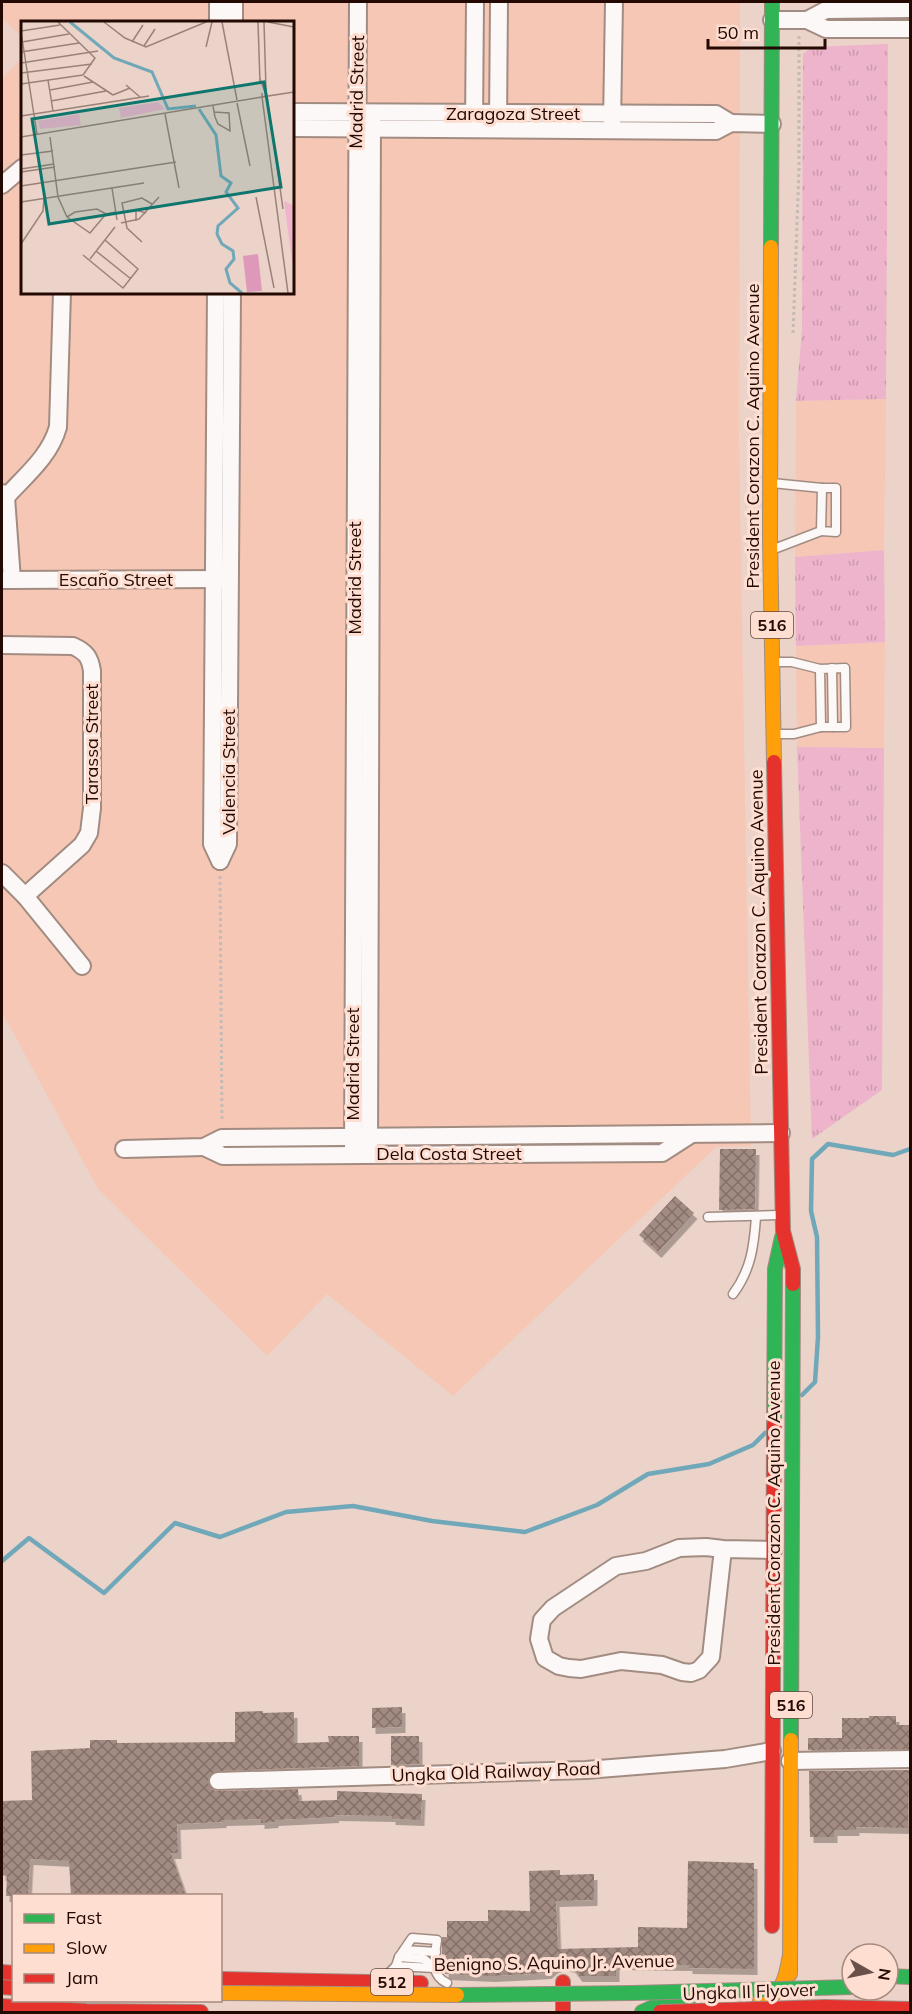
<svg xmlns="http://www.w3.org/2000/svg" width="912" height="2014" font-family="Mulish,sans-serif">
  <defs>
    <pattern id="grass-tufts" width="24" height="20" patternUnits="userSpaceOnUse" patternTransform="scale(1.5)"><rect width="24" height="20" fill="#edb4cb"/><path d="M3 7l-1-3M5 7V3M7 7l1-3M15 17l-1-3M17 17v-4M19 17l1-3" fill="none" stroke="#cb99ad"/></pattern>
    <pattern id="building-cross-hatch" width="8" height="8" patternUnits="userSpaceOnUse" patternTransform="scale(1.5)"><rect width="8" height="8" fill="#a28b82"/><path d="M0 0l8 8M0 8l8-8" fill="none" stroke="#847068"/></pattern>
    <filter id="shadow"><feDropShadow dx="3.5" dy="6" stdDeviation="0" flood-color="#0004"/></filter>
  </defs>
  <rect width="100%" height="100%" fill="#ebd3c9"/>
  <g fill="#f6c7b4">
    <polygon points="2,2 740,2 739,443 751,1146 716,1147 453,1396 327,1294 267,1356 98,1189 2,1012 2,78 22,58 22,292 292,292 292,22 22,22 22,37 2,18"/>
    <polygon points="886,399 884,550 795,557 796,401"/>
    <polygon points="885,642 884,748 797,747 796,646"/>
  </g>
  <g fill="url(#grass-tufts)">
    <polygon points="888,44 886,399 796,401 802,329 803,54 812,47"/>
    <polygon points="884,550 885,642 796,646 795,557"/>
    <polygon points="797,747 884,748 882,1090 812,1139"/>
  </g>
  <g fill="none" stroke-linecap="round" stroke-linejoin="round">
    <g stroke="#70a8b9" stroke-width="4.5">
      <polyline points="802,1395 815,1382 818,1337 817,1237 811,1211 812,1159 828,1144 893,1155 910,1149"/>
      <polyline points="2,1561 29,1538 104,1593 175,1523 220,1537 286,1512 353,1506 432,1521 525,1532 597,1505 648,1474 709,1464 753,1445 765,1433"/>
    </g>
  </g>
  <g fill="url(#building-cross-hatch)" filter="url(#shadow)">
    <polygon points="720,1149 756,1149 755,1209 719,1210"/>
    <polygon points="675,1196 694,1213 658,1252 639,1235"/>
    <polygon points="402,1707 402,1727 372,1728 372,1708"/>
    <polygon points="263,1711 263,1713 294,1712 294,1741 296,1743 329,1742 328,1736 359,1736 359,1766 217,1771 209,1777 208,1782 213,1790 218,1791 298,1789 299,1801 337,1800 337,1791 422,1794 421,1820 392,1819 392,1816 335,1815 336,1817 275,1820 275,1822 261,1823 261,1819 223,1820 223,1822 177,1824 178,1853 171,1853 186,1896 71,1896 69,1861 30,1859 28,1896 6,1896 7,1876 2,1875 2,1854 3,1854 2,1801 32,1800 31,1751 90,1748 90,1740 117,1740 117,1743 235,1742 235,1712"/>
    <polygon points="869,1716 896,1716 896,1725 910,1725 910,1749 808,1750 808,1738 842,1738 842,1718 869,1718"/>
    <polygon points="391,1736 419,1736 419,1764 391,1765"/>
    <polygon points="909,1770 908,1828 856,1827 856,1830 834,1830 834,1837 810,1837 809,1771"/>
    <polygon points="688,1861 754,1863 754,1969 689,1968 689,1965 616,1964 616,1976 579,1976 572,1967 564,1965 555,1967 548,1973 492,1976 445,1974 446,1955 442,1954 442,1937 447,1937 447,1921 488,1921 488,1910 530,1911 529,1871 560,1870 560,1875 594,1874 594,1900 556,1901 558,1949 638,1947 638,1927 687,1928"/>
  </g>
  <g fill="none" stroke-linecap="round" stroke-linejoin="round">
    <defs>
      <g id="lane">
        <polyline points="772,483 822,488"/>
        <polygon points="822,488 836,488 836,532 821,531"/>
        <polyline points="774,549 821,531"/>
        <polyline points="776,662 792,662 820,669"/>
        <polyline points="832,668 833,727"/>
        <polygon points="845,668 846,727 821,727 820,669"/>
        <polyline points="778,734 794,734 821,727"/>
        <polyline points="708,1217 779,1215"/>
        <path d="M733,1294C751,1270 754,1246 756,1217"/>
        <polyline points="405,1950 436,1952"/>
        <polyline points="399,1957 424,1959 434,1968"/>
        <polyline points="396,1966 434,1968"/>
        <path d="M388,1974L396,1966L399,1957L412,1938L437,1940C435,1956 429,1975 447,1983"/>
      </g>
      <g id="street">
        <polyline points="772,20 807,20 826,10 910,9"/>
        <polyline points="807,20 826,29 910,29"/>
        <polyline points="218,22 218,2"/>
        <polyline points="234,22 234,2"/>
        <polyline points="292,112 716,114 731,123"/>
        <polyline points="498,123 499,2"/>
        <polyline points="474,124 475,2"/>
        <polyline points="612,124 614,2"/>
        <polyline points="292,128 716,131 731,123 772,124"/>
        <polyline points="2,185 22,168"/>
        <polyline points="216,292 212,844 220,861"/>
        <polyline points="2,493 6,497 12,580"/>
        <path d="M6,497C26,475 50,456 58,427L62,292"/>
        <polyline points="2,580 223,579"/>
        <path d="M2,645L73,646C86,652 90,657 92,671V808L89,833L82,845L25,896"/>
        <polyline points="220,861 228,844 232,292"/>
        <polyline points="2,873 25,896 82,966"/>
        <polyline points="204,1147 223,1156 662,1153 690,1135"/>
        <polyline points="124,1149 204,1147 222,1138 781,1133"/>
        <polyline points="369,1154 372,113"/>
        <polyline points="353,1155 358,2"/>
        <polyline points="723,1549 711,1657 699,1670 691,1673 682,1672 662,1665 621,1661 581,1669 569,1668 559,1666 545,1658 539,1639 542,1620 553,1608 616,1566 646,1561 679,1548 706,1547 723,1549 773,1550"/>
        <polyline points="790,1761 910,1759"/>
        <polyline points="218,1781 586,1770 725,1759 772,1751"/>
      </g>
      <g id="fast">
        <polyline points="771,247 772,2"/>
        <polyline points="774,1425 775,1269 782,1237"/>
        <polyline points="791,1740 793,1284"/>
        <polyline points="888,1976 910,1977"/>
        <polyline points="642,2012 658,2005 688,2002"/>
      </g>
      <g id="slow">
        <polyline points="771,247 770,538 774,762"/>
        <polyline points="790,1974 791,1740"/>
        <path d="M760,2000C784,1995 786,1976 790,1955"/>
      </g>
      <g id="jam">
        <polyline points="774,762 783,1231 793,1269 793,1284"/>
        <polyline points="772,1926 774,1425"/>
        <polyline points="2,1972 14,1973"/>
        <polyline points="220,1979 421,1983"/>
        <polyline points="563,1982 563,2012"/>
        <polyline points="2,1987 14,1988"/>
        <polyline points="2,2006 86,2011 201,2012"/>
      </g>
    </defs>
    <use href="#lane" stroke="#a28c82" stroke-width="11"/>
    <use href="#street" stroke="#a28c82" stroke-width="20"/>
    <use href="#fast" stroke="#a28c82" stroke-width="16"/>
    <use href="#slow" stroke="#a28c82" stroke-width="16"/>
    <use href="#jam" stroke="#a28c82" stroke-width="16"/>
    <g stroke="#c4bab6" stroke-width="3" stroke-dasharray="3 3" stroke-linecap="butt">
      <polyline points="793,333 799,170 799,36"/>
      <polyline points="220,876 222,1122"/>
    </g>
    <use href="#lane" stroke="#fcf8f7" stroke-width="8"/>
    <use href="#street" stroke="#fcf8f7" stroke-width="16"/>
    <use href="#fast" stroke="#30b455" stroke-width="14"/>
    <use href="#slow" stroke="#ff9f0a" stroke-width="14"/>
    <use href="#jam" stroke="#e5322d" stroke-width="14"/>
    <defs>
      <polyline id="fast-bridge" points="457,1995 633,1993 852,1987"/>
      <polyline id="slow-bridge" points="220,1993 457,1995"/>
      <polyline id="jam-bridge" points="660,2012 825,2007 910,2009"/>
    </defs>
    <use href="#fast-bridge" stroke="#a28c82" stroke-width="16" stroke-linecap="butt"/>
    <use href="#slow-bridge" stroke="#a28c82" stroke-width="16" stroke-linecap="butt"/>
    <use href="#jam-bridge" stroke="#a28c82" stroke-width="16" stroke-linecap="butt"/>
    <use href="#fast-bridge" stroke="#30b455" stroke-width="14"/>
    <use href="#slow-bridge" stroke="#ff9f0a" stroke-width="14"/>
    <use href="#jam-bridge" stroke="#e5322d" stroke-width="14"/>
  </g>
  <g text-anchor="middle" stroke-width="6" stroke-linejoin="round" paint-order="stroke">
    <g fill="#fdded1" stroke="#644940" stroke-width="1.5">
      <rect x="751" y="612" width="42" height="26" rx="4.5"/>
      <rect x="770" y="1692" width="42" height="26" rx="4.5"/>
      <rect x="371" y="1969" width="42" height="26" rx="4.5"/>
    </g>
    <g font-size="16" font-weight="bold" fill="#230902">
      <text x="772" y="631">516</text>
      <text x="791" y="1711">516</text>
      <text x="392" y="1988">512</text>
    </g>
    <g font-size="18" fill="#230902" stroke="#fdded1">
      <text transform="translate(357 92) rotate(-89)" y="6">Madrid Street</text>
      <text x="513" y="120">Zaragoza Street</text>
      <text transform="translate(753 436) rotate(-90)" y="6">President Corazon C. Aquino Avenue</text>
      <text transform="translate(355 578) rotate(-90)" y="6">Madrid Street</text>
      <text x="116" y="586">Escaño Street</text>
      <text transform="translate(92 744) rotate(-90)" y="6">Tarassa Street</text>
      <text transform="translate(229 772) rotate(-90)" y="6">Valencia Street</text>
      <text transform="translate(759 922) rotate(-91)" y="6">President Corazon C. Aquino Avenue</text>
      <text transform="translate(353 1064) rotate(-90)" y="6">Madrid Street</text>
      <text x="449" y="1160">Dela Costa Street</text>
      <text transform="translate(774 1513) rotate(-90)" y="6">President Corazon C. Aquino Avenue</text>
      <text transform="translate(496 1772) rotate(-2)" y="6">Ungka Old Railway Road</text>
      <text transform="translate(554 1963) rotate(-1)" y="6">Benigno S. Aquino Jr. Avenue</text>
      <text transform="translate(749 1992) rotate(-2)" y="6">Ungka II Flyover</text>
    </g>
  </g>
  <g transform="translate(21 21)">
    <rect width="273" height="273" fill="#ebd3c9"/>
    <path d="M137,81L144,88L100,97L98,87ZM58,93L60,104L19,108L17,100Z" fill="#edb4cb"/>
    <path d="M237,233L241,270L226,271L222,235Z" fill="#de98b9"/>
    <path d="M263,180L273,185V254Z" fill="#edb4cb"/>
    <path fill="none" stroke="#70a8b9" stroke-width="3" d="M49,1L93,37L131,51L147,88L175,85M178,88L195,114L200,155L210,162L205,171L217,187L197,205L196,213L201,223L212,230L213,238L205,248L209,262L221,272"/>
    <path fill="none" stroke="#9b8279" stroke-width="1.5" d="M37,1L74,37L62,54M83,1L104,17L125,26L185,1M201,1L216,79M237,1L239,62M243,1L245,69M247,1L273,6M0,10L39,4M0,11L16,113M1,21L48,13M111,21L122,4M123,25L134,8M185,26L191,1M0,31L58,22M0,42L77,30M0,52L71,43M63,55L92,74M239,58L246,76M27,59L32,90M0,63L62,54M105,64L119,76M29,69L72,61M92,74L109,67M246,75L262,188M30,80L85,70M216,82L229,145M192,85L194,96L197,103L209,110L208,92L193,91M144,93L158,167M0,95L128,75M0,116L241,76V72M29,116L37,176L46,196L69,212L85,193L95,191M0,134L32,130M0,148L33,143M0,151L34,146M0,165L155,141M91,167L96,199M235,176L253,267M0,181L123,162M46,196L54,191L76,188L85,193M115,200V189L125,192M100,202L118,198L138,176M121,221L106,207L101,182L121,177L131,183M0,223L22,190L23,177M75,230L110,258M62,234L102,267L117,248L84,219M69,238L94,206M267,272L241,76L273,71"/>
    <path fill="#0f766e" fill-opacity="0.15" stroke="#0f766e" stroke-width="3" d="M243,61L260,166L28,203L11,98Z"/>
    <rect width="273" height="273" fill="none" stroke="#230902" stroke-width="3"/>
  </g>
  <rect width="912" height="2014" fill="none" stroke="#230902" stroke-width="6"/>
  <rect x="12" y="1894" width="210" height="108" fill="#fdded1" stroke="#a6897e" stroke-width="1.5"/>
  <rect x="24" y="1914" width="30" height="9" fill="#30b455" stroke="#a6897e" stroke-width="1.5"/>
  <text x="66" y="1924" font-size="18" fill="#230902">Fast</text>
  <rect x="24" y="1944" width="30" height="9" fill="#ff9f0a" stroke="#a6897e" stroke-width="1.5"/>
  <text x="66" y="1954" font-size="18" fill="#230902">Slow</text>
  <rect x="24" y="1974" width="30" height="9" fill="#e5322d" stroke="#a6897e" stroke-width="1.5"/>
  <text x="66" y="1984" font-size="18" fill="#230902">Jam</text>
  <g transform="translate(870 1972) rotate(99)"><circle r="28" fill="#fdded1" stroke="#a6897e" stroke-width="1.5"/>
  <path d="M0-4.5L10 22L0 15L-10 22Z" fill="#695048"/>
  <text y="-9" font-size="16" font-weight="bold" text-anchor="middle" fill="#230902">N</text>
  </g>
  <path d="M708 39v9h117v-9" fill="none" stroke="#230902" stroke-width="3"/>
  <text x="717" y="39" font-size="18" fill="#230902" stroke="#fdded1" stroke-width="4.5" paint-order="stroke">50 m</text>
</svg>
